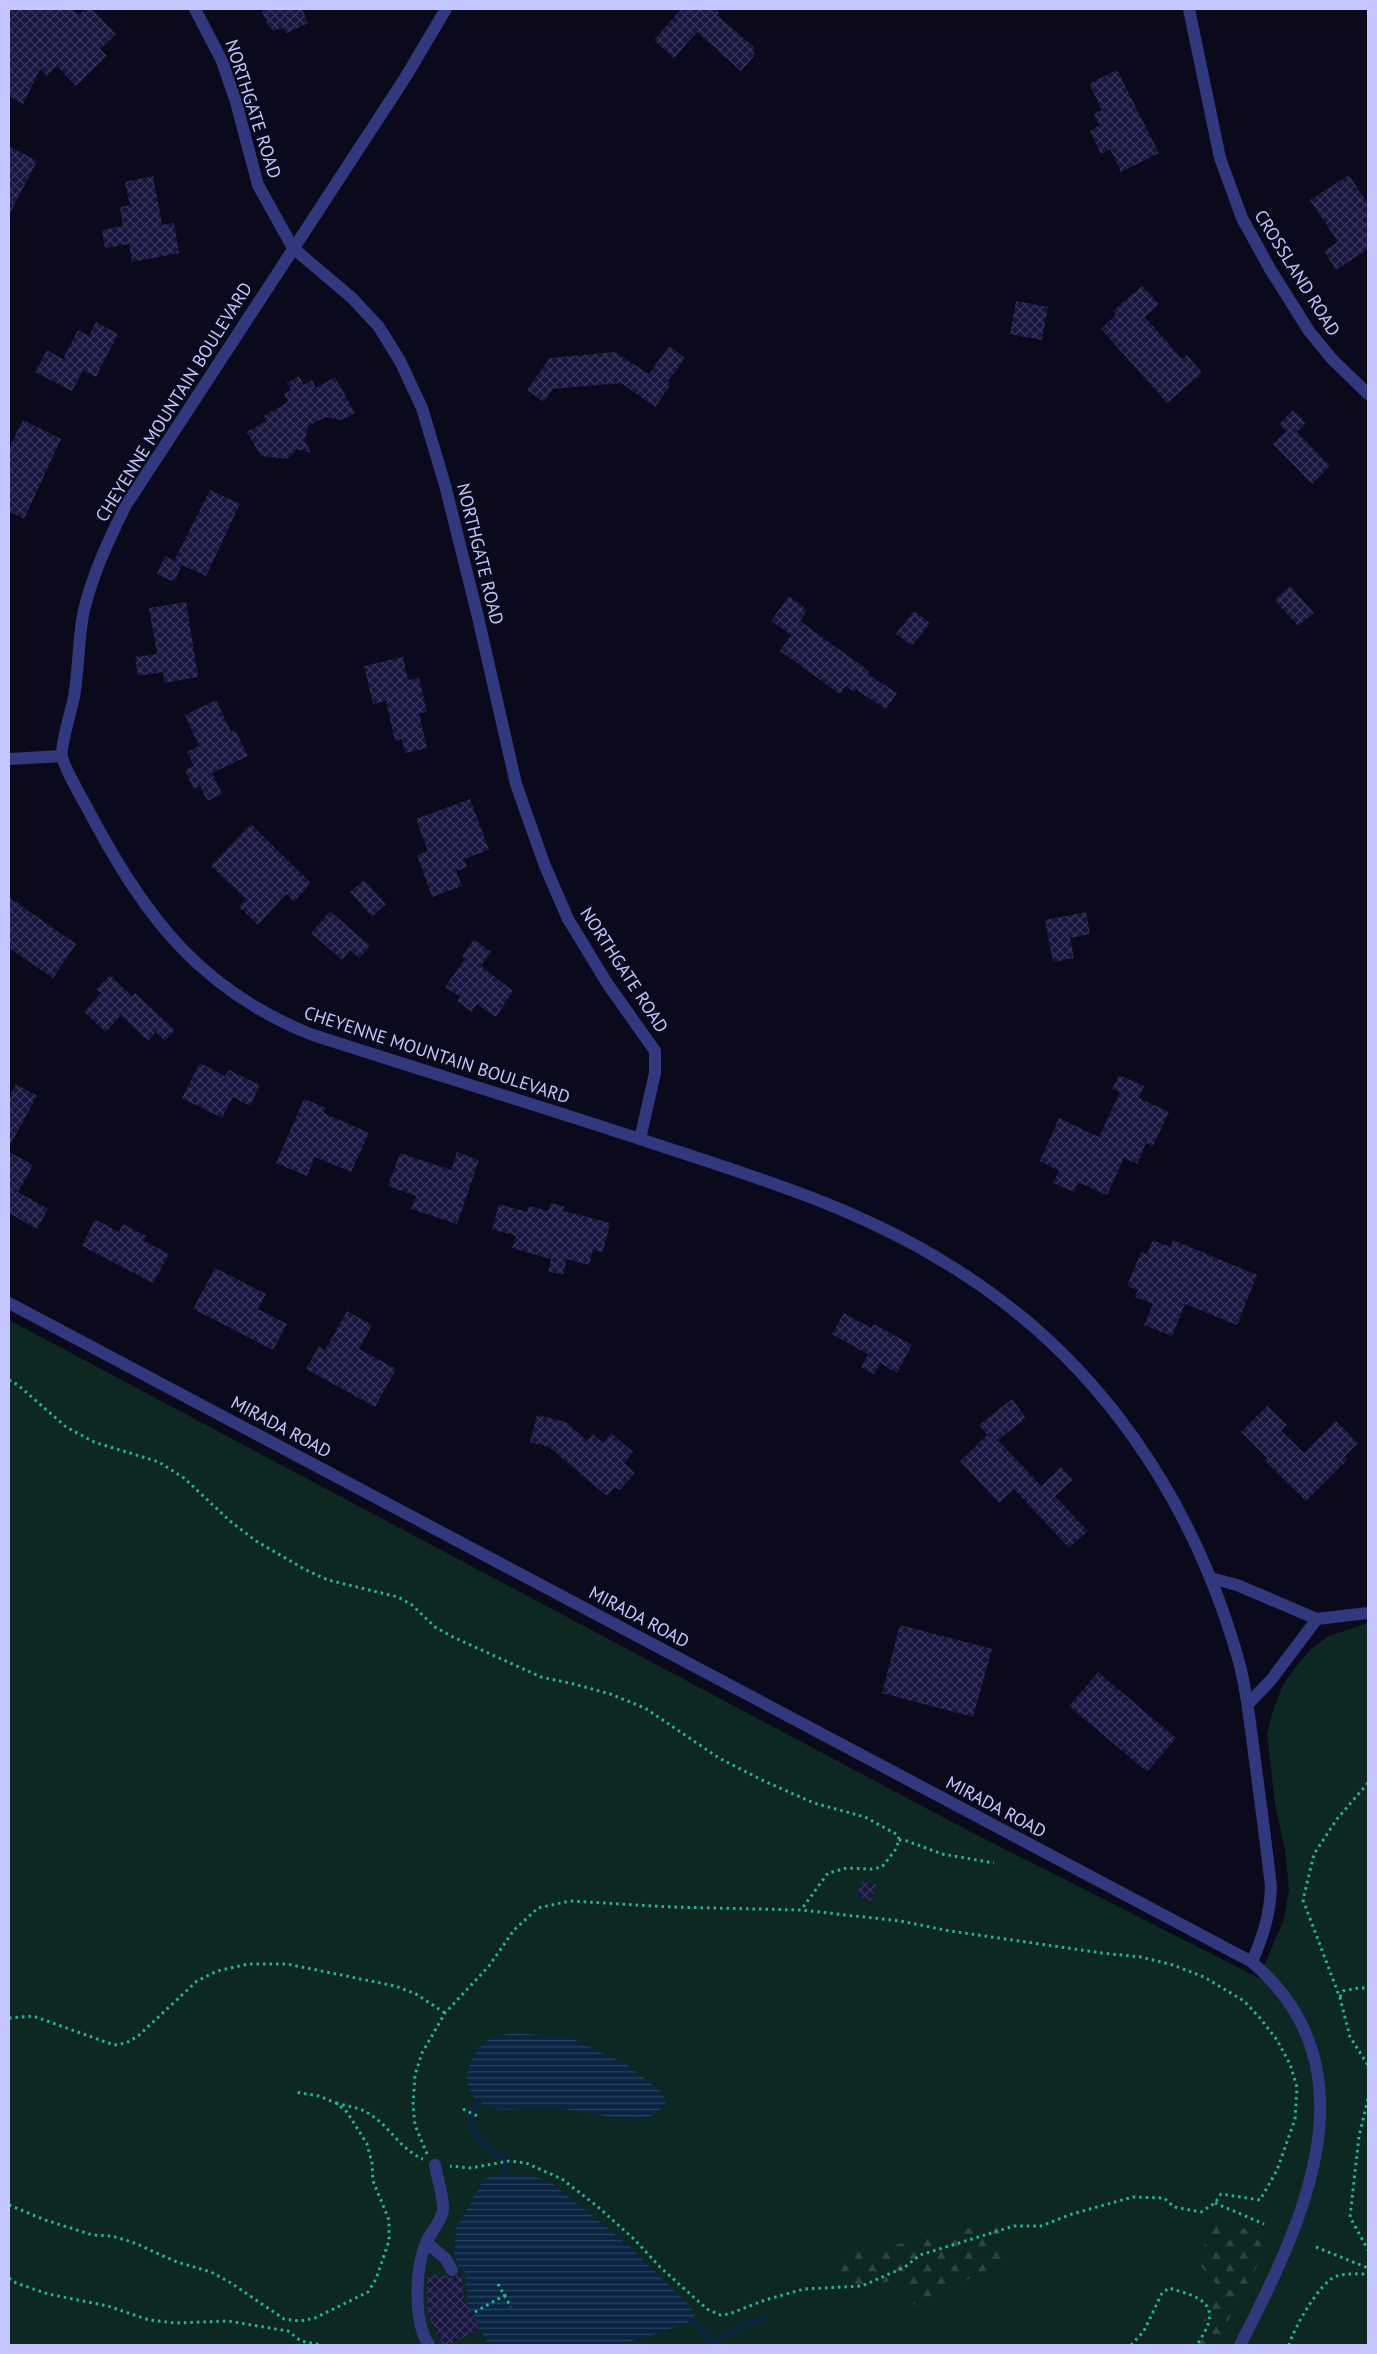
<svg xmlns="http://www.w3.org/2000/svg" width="1377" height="2354" font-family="'PT Sans',sans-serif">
  <defs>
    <pattern id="forest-firs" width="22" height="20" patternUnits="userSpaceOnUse" patternTransform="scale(1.25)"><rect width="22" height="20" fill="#0d2723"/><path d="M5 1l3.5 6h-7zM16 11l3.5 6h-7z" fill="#2f4544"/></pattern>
    <pattern id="water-rules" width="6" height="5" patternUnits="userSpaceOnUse" patternTransform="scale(1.25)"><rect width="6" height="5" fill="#092542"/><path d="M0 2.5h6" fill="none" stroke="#2b435e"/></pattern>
    <pattern id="building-cross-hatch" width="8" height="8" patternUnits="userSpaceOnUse" patternTransform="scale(1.25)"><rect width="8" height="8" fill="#19153e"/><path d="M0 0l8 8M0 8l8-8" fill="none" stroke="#39365b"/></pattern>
  </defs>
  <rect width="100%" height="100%" fill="#0b0a1d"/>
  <polygon fill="#0d2723" points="9,1320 969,1831 1259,1978 1284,1919 1289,1890 1285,1850 1275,1804 1267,1733 1273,1710 1284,1683 1298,1664 1311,1649 1329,1636 1368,1623 1368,2345 9,2345"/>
  <g fill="url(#forest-firs)">
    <polygon points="1214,2215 1271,2240 1215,2345 1191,2345 1220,2288 1199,2264"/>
    <polygon points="1001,2221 1003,2263 914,2305 901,2277 861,2290 830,2274 844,2248 881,2248"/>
  </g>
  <g fill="url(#water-rules)">
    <path d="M516,2033L571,2038L627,2065L661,2092L666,2102C663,2109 654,2115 646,2118C626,2123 572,2108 548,2107C527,2105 503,2115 484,2105C456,2090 467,2053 490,2039C496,2035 508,2034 516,2033Z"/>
    <polygon points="505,2173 537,2177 553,2184 627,2244 692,2308 694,2316 687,2323 643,2338 614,2345 488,2345 468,2304 465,2270 460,2270 454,2255 456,2229 484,2179"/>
  </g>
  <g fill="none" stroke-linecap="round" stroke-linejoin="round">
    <g stroke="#092542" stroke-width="5.5">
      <path d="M479,2102L469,2117C474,2141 485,2146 504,2159L505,2173"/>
      <polyline points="691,2320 708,2338 716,2341 743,2326 767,2318"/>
    </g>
  </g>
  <g fill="url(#building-cross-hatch)">
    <polygon points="9,9 72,9 78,15 85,9 92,9 116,34 100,49 107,56 76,86 57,66 47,76 40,69 23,104 9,96"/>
    <polygon points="261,9 302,9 308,23 287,33 282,28 274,31 268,26"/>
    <polygon points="681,9 718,9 719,17 753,46 754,56 741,71 697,32 674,58 654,40"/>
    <polygon points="1117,70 1159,153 1121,172 1110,149 1101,154 1090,131 1099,125 1094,114 1102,110 1089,84"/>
    <polygon points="9,146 37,161 9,215"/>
    <polygon points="1349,175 1368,204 1368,249 1336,270 1324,251 1338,242 1310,200"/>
    <polygon points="153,176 162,225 174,223 179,253 132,262 129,244 105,248 102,230 123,226 120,207 130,205 125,182"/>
    <polygon points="1142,286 1159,304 1145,317 1182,359 1187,355 1202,373 1167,403 1101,329 1116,315 1113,311"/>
    <polygon points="1016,301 1048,307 1042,340 1010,334"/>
    <polygon points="96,322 118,334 96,377 83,370 72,391 35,372 47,350 63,359 78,330 89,336"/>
    <polygon points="669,346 685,358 668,381 669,387 655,407 621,383 553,389 544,402 527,390 550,358 615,352 649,374"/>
    <polygon points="299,376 304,385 312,380 316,388 335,377 355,413 342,420 326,417 308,426 305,441 311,453 297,449 287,459 261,456 247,432 266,421 264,416 288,402 284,394 291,390 287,383"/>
    <polygon points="1293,410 1306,423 1297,432 1330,466 1312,484 1273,444 1286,431 1279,424"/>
    <polygon points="23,420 61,439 24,519 9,511 9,448"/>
    <polygon points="210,490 240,504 206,576 182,565 174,582 157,574 165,556 174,561"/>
    <polygon points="1290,586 1314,613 1298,626 1275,600"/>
    <polygon points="789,596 807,610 800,621 869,671 868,674 897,693 886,709 856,690 854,692 846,686 840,694 780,651 791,635 771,621"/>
    <polygon points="186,602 198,677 164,683 163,672 138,676 135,657 157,654 149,608"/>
    <polygon points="914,611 930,623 912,646 896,634"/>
    <polygon points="403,657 408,680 419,678 427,712 419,713 427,748 405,753 402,739 395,741 386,701 373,704 364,666"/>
    <polygon points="216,700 231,732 235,730 248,756 212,773 222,794 207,801 200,786 194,789 185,770 194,766 187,752 199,746 185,715"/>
    <polygon points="470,799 489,850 464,859 467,867 456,871 462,886 432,897 417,855 428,851 416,819"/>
    <polygon points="251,824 311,883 294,902 286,894 258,925 239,907 246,899 211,866"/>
    <polygon points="364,880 386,904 372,917 350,892"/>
    <polygon points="9,897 76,944 53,978 9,948"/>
    <polygon points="330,911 370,946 359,958 350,950 342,960 311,933"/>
    <polygon points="1086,912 1090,934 1070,938 1074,958 1053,962 1045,920"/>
    <polygon points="474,939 491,952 481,966 513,991 496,1017 477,1004 472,1012 457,1001 460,997 445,987 465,959 462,956"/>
    <polygon points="110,975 132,996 135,993 175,1030 164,1041 156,1032 148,1041 121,1015 106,1032 84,1012 101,993 96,990"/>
    <polygon points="200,1063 225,1076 229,1070 260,1085 250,1106 233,1097 222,1118 182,1098"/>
    <polygon points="1119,1075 1144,1086 1139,1098 1169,1112 1153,1146 1146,1143 1137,1164 1124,1158 1107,1195 1078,1182 1074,1192 1053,1183 1059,1171 1040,1161 1059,1118 1099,1137 1120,1092 1112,1089"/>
    <polygon points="16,1084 37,1096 9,1147 9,1097"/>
    <polygon points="304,1099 326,1108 324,1113 369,1133 351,1172 315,1157 307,1176 276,1163"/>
    <polygon points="9,1152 33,1165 18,1192 48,1209 37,1229 9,1213"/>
    <polygon points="457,1152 479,1160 457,1224 411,1209 416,1196 388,1186 400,1153 451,1170"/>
    <polygon points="551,1203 565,1207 564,1211 610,1223 603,1252 593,1250 589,1265 567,1259 563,1275 548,1271 551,1259 512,1248 516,1236 492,1229 499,1204 527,1212 529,1206 548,1211"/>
    <polygon points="95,1219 119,1232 123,1224 146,1236 144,1241 169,1254 153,1283 82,1246"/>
    <polygon points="1153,1240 1170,1247 1173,1240 1257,1275 1237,1325 1185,1304 1172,1336 1144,1325 1153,1304 1135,1297 1138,1290 1127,1286 1141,1252 1147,1254"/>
    <polygon points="215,1268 266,1294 258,1309 287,1324 273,1350 193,1309"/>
    <polygon points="347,1311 372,1325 359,1349 396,1369 375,1407 306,1369 319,1346 325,1350"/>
    <polygon points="844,1313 871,1328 874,1324 912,1345 897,1373 880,1363 874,1374 861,1367 868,1354 832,1334"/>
    <polygon points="1012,1399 1026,1418 998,1440 1041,1486 1061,1467 1073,1480 1055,1496 1088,1531 1069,1548 1014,1489 999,1503 960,1461 987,1435 979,1425"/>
    <polygon points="1267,1406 1287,1425 1281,1431 1304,1453 1336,1421 1358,1443 1345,1456 1348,1459 1306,1501 1264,1460 1267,1458 1241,1432"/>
    <polygon points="537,1415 566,1422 587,1441 593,1434 603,1443 611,1433 633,1452 624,1463 635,1473 620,1490 614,1488 607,1496 549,1447 530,1442"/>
    <polygon points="900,1625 992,1649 973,1717 882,1693"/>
    <polygon points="1098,1672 1176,1738 1147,1772 1069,1706"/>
    <polygon points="862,1881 876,1885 871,1901 857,1897"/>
    <polygon points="459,2274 462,2274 463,2295 480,2329 448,2345 443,2345 427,2313 427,2275 445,2275 452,2278"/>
  </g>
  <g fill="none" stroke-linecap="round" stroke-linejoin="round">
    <g stroke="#26b39b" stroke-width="3" stroke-dasharray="2.5 4" stroke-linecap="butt">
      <polyline points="9,1380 18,1385 66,1427 94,1442 159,1462 184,1478 230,1521 256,1541 306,1570 328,1580 398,1597 412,1605 435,1627 453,1637 541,1677 574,1684 610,1694 645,1708 719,1758 764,1781 814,1803 865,1817 898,1835 899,1840 896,1849 882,1867 872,1869 847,1868 828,1873 801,1910"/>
      <polyline points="1368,1783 1337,1819 1314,1854 1303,1900 1340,1998 1350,2037 1368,2065"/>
      <polyline points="899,1840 907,1841 942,1854 994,1863"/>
      <polyline points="1340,1997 1343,1991 1358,1988 1368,1988"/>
      <polyline points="9,2018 33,2016 114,2045 126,2043 138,2036 197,1981 217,1971 248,1964 287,1964 395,1986 416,1994 445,2013"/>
      <polyline points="1368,2099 1359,2136 1350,2217 1368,2250"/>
      <path d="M336,2103C345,2106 358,2107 366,2112C389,2124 399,2149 423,2159"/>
      <polyline points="463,2109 477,2116"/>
      <polyline points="427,2154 415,2125 413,2105 415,2075 422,2053 445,2013 489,1966 514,1930 538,1908 570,1901 671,1907 801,1910 900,1921 950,1931 1102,1953 1141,1957 1173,1965 1204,1977 1244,2001 1260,2018 1277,2040 1290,2064 1297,2087 1295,2119 1277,2170 1260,2200 1221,2194 1215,2203 1201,2212 1174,2207 1164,2198 1133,2197 1072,2214 1041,2226 1014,2226 920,2255 905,2267 862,2286 804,2289 765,2300 729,2314 720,2315 707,2309 660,2267 634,2239 597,2206 562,2179 526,2163 509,2161 471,2168 450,2166"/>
      <polyline points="1215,2203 1264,2224"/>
      <polyline points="9,2205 45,2220 93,2235 112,2236 132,2242 177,2262 211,2272 231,2283 284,2319 300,2321 315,2318 368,2292 376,2279 389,2241 389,2220 373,2181 372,2163 367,2144 347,2112 336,2103 319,2096 295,2092"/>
      <polyline points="1316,2247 1368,2268"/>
      <polyline points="9,2278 16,2283 48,2294 108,2306 149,2320 176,2323 228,2321 288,2331 301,2341 321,2345"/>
      <polyline points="498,2284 511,2307"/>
      <polyline points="475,2312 505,2295 503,2293"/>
      <path d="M1131,2345L1144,2331L1162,2293L1169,2288C1184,2293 1214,2298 1209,2320C1208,2328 1201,2338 1197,2345"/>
      <path d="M1289,2345C1294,2328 1320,2281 1337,2276C1346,2273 1359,2274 1368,2274"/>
    </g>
    <g stroke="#32387e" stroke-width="12">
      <polyline points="195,9 222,61 236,102 258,185 293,248 352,298 379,327 400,361 422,408 445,485 477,613 516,784 545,866 568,919 607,983 655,1051 655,1073 640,1139"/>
      <path d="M446,9L405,78L126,505C109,539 93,573 84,610C78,638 79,668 74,697C72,708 60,747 62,756C63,767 86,805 92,817C146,918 200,989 310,1034C424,1071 540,1106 655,1144C756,1177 858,1208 949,1265C1097,1355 1193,1498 1239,1662C1247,1692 1250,1723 1254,1753C1260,1798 1266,1843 1271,1887C1270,1915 1263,1936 1252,1962"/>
      <polyline points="1189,9 1220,158 1242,218 1270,269 1309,331 1332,359 1368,394"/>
      <polyline points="9,759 62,756"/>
      <path d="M9,1303L1252,1962C1377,2069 1304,2221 1240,2345"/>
      <polyline points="1211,1578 1237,1585 1317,1619"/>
      <polyline points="1317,1619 1368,1613"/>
      <polyline points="1248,1704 1271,1680 1317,1619"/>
      <polyline points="426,2242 446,2259 452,2270"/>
      <path d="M429,2345C413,2322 415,2266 427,2241C431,2232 442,2220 443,2210C444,2199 437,2177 435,2165"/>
    </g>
  </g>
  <g text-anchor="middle" stroke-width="5" stroke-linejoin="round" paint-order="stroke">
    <g font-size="18" fill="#c6c6ff" stroke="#0b0a1d">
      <text transform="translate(253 109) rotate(72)" y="6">NORTHGATE ROAD</text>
      <text transform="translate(1297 273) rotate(58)" y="6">CROSSLAND ROAD</text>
      <text transform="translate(174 402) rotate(-58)" y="6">CHEYENNE MOUNTAIN BOULEVARD</text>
      <text transform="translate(480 554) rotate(76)" y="6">NORTHGATE ROAD</text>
      <text transform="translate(624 970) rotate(57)" y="6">NORTHGATE ROAD</text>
      <text transform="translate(437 1055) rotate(18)" y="6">CHEYENNE MOUNTAIN BOULEVARD</text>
      <text transform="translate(281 1427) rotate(28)" y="6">MIRADA ROAD</text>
      <text transform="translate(639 1617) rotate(28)" y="6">MIRADA ROAD</text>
      <text transform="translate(996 1807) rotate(28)" y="6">MIRADA ROAD</text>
    </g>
  </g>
  <rect width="1377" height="2354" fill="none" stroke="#c6c6ff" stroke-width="20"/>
</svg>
